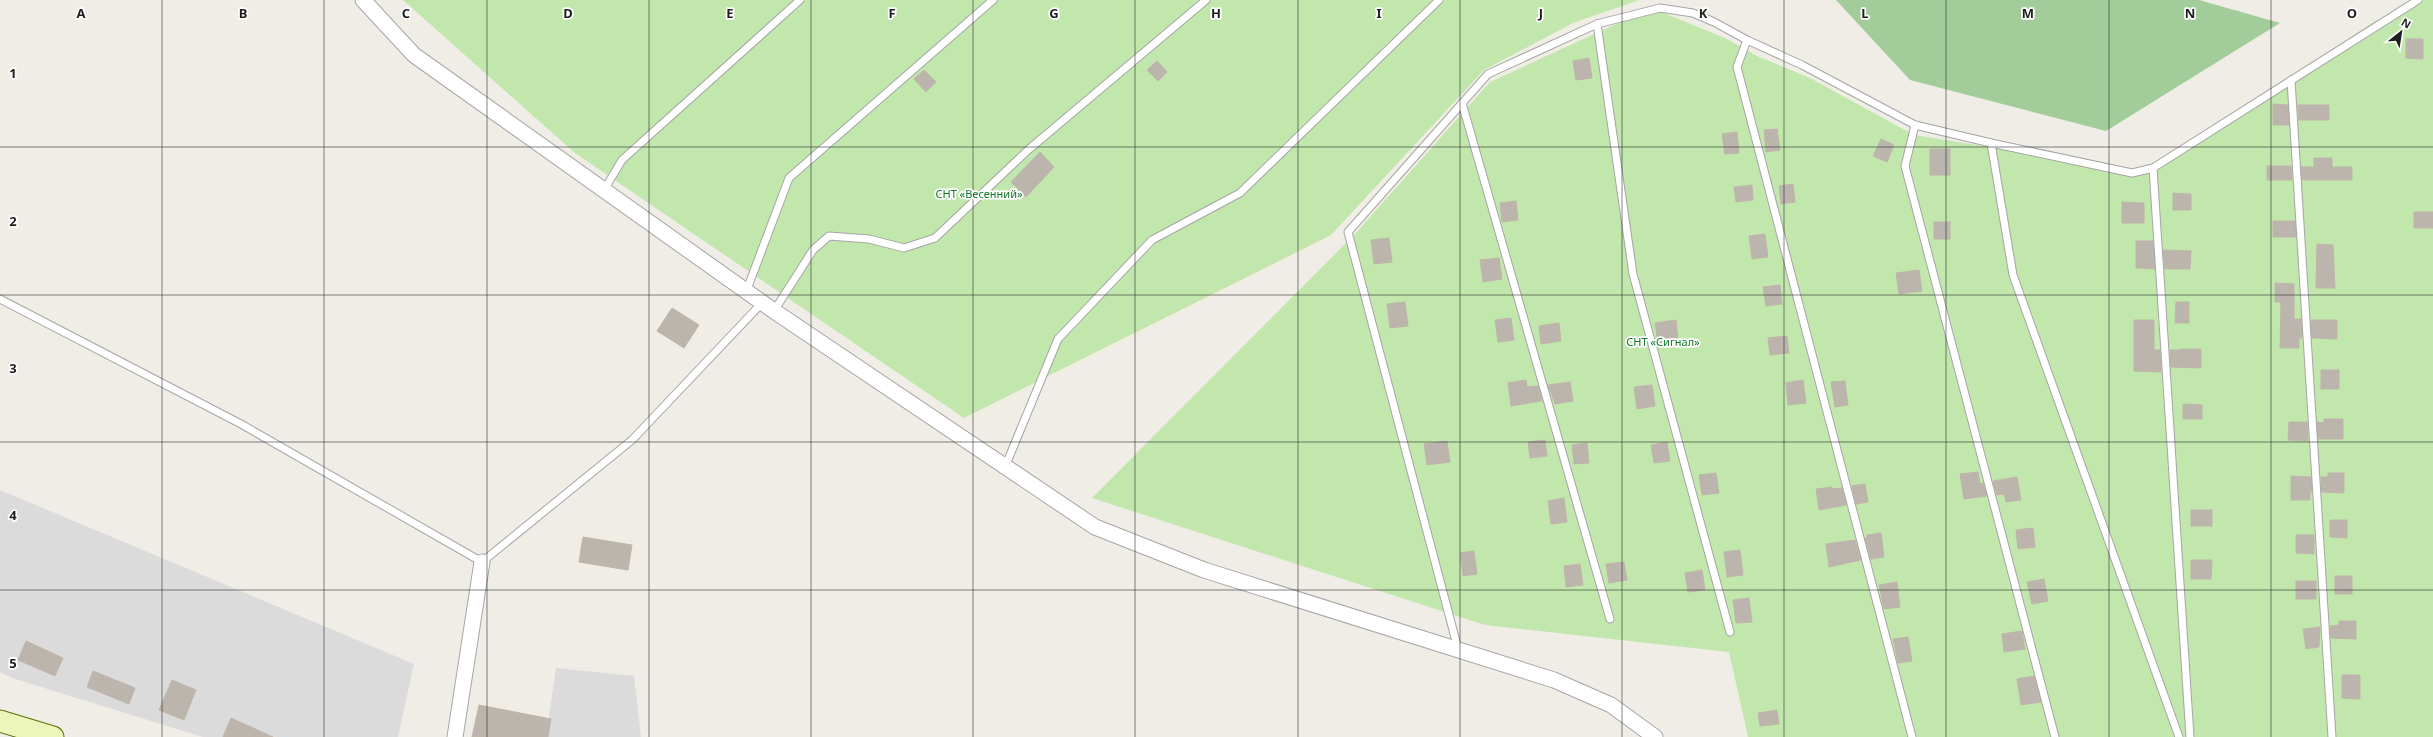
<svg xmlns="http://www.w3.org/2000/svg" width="2433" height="737" font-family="'Noto Sans',sans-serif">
  <rect width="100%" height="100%" fill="#efede5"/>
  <g fill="#dcdbdb">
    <polygon points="0,490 414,664 398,737 203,737 15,679 0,672"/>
    <polygon points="556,668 634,676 641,737 546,737"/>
  </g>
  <g fill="#c2e7ad">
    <polygon points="403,0 1639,0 1573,23 1484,70 1331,235 964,418 575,153"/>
    <polygon points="2417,0 2433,0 2433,737 1748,737 1729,652 1485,625 1092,498 1354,235 1490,82 1651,8 1725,38 1757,56 1810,78 1914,135 2148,172 2372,23"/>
  </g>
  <polygon fill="#a3cc9b" points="1836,0 2199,0 2280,23 2106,131 1910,80"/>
  <g fill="#bbb5ae" stroke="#c0b5a8">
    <polygon points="2406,39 2423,39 2423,59 2406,58"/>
    <polygon points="1589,58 1592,78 1576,80 1573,61"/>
    <polygon points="1157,61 1167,72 1158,81 1147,70"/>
    <polygon points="924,70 936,82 926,92 914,79"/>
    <polygon points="2273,104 2288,105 2289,125 2273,125"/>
    <polygon points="2298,105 2329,105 2329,120 2299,120"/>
    <polygon points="1777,129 1780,150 1766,152 1764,130"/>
    <polygon points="1737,132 1739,153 1725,154 1722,134"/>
    <polygon points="1881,139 1894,145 1887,162 1873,156"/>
    <rect x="1930" y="149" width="20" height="26"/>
    <polygon points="1040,152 1054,167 1026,197 1011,182"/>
    <polygon points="2314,158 2332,158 2332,167 2352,167 2352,180 2302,180 2301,167 2314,167"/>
    <polygon points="2267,166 2291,166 2292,180 2267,180"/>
    <polygon points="1793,184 1795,202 1781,204 1779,186"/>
    <polygon points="1752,185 1753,200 1736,202 1734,187"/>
    <polygon points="2173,193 2191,194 2191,210 2173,210"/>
    <polygon points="1516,201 1518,220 1502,222 1500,203"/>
    <polygon points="2122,202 2144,203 2144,223 2122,223"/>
    <rect x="2414" y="212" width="19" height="16"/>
    <polygon points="2273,221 2295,221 2296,237 2273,237"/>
    <rect x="1934" y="222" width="16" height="17"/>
    <polygon points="1765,234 1768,257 1752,259 1749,236"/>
    <polygon points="1389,238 1392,262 1374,264 1371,240"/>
    <polygon points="2136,241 2153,241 2155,269 2136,268"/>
    <polygon points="2317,244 2333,245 2335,288 2316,288"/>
    <polygon points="2163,250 2191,251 2190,269 2165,269"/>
    <polygon points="1499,258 1502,279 1483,282 1480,260"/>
    <polygon points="1919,270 1922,291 1899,294 1896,273"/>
    <polygon points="2275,283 2294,284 2294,319 2301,319 2302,338 2299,338 2299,348 2280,348 2281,302 2275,302"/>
    <polygon points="1780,285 1782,304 1766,306 1763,287"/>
    <polygon points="1405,302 1408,326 1390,328 1387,304"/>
    <polygon points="2176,302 2189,302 2189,323 2175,323"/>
    <polygon points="672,308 699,325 684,348 657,331"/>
    <polygon points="1511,318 1514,340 1498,342 1495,320"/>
    <polygon points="1676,320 1678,341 1658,343 1655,323"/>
    <polygon points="2134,320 2154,320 2154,350 2160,350 2161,372 2134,371"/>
    <polygon points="2311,320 2337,320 2337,339 2312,338"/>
    <polygon points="1559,323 1561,341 1541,344 1539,326"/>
    <polygon points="1787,336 1789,353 1770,355 1768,338"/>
    <polygon points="2181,349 2201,349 2201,368 2171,367 2170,350 2181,350"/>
    <rect x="2321" y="370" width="18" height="19"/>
    <polygon points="1526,380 1527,387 1538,386 1542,401 1511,406 1508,383"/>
    <polygon points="1803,380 1806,403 1788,405 1786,383"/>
    <polygon points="1845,381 1848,405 1835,407 1831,382"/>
    <polygon points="1570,382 1573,401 1555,404 1548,385"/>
    <polygon points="1652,385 1655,406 1637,409 1634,387"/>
    <polygon points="2183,404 2202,405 2202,419 2183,419"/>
    <polygon points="2324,419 2343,419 2343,439 2318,439 2317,422 2324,423"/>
    <polygon points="2289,422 2307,422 2308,441 2288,440"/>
    <polygon points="1545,440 1547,456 1530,458 1528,442"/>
    <polygon points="1447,441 1450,462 1427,465 1424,444"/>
    <polygon points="1667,442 1670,461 1654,463 1651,445"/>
    <polygon points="1587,443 1589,463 1574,464 1572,445"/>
    <polygon points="1978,472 1980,484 1983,483 1987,496 1964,499 1960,474"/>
    <polygon points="1716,473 1719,493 1702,495 1699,475"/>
    <polygon points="2328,473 2344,473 2344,493 2322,492 2321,477 2328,477"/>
    <polygon points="2291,476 2311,477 2312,492 2310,492 2310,500 2291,500"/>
    <polygon points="2017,477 2021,500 2006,502 2004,494 1997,495 1993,481"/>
    <polygon points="1865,484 1868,502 1856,504 1852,486"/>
    <polygon points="1832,487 1832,489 1842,488 1846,505 1819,510 1816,489"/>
    <polygon points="1564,498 1567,522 1551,524 1548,501"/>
    <rect x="2191" y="510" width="21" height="16"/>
    <polygon points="2330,520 2347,520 2347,538 2330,537"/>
    <polygon points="2033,528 2035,547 2018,549 2016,530"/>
    <polygon points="1881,533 1884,557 1871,559 1865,538 1867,538 1867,535"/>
    <polygon points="2296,535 2314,535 2314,554 2296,553"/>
    <polygon points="583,537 632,545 628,570 579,562"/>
    <polygon points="1855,540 1861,560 1829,567 1826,544"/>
    <polygon points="1740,550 1743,575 1727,577 1724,552"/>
    <polygon points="1474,551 1477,574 1463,576 1460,553"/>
    <polygon points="2191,560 2212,560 2211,579 2191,579"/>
    <polygon points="1624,562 1627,580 1609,583 1606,564"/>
    <polygon points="1580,564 1583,585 1566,587 1564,566"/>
    <polygon points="1702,570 1705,590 1688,592 1685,573"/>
    <rect x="2335" y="576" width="17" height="18"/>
    <polygon points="2044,579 2048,601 2032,604 2027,582"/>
    <rect x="2296" y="581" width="20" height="18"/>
    <polygon points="1897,582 1900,607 1884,609 1879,585"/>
    <polygon points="1749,598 1752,622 1736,623 1733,600"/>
    <polygon points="2339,621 2356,621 2356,639 2331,638 2330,626 2339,625"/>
    <polygon points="2320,627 2319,647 2306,649 2303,629"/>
    <polygon points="2022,631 2025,649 2004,652 2002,634"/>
    <polygon points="1908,637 1912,661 1898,663 1893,639"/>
    <polygon points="26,641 63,658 55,676 18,660"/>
    <polygon points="93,671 135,688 129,704 87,687"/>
    <polygon points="2342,675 2360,675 2360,699 2342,698"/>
    <polygon points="2034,676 2041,702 2021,705 2017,679"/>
    <polygon points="172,680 196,690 184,720 159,710"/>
    <polygon points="479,705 551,719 548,737 472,737"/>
    <polygon points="1777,710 1779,724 1760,726 1758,713"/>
    <polygon points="231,718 273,737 223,737"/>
  </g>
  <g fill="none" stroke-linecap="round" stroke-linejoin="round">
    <defs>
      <g id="lane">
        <polyline points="1597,24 1633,274 1730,632"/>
        <polyline points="1747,40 1737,67 1912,737"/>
        <polyline points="2291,80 2332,737"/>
        <polyline points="1462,103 1610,619"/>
        <polyline points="1915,125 1905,166 2055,737"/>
        <polyline points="2153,168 2190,737"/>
        <polyline points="604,190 622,160 800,0"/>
        <polyline points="746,292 789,178 993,0"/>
        <polyline points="0,299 241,424 482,562 632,440 762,303"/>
        <polyline points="774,311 813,250 829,236 869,239 904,248 935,238 1028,150 1206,0"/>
        <polyline points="1005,467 1058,339 1152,240 1240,193 1439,0"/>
        <polyline points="1458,649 1348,232 1488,74 1597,24 1660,8 1693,13 1714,22 1747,40 1802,65 1915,125 1991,143"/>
        <polyline points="2179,737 2013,275 1991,143 2132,173 2153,168 2418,0"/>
      </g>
      <g id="street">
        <polyline points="363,0 414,55 774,311 1095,527 1204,570 1554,680 1611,705 1655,737"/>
        <polyline points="455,737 482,562"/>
      </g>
      <polyline id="secondary" points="0,721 53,737"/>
    </defs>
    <use href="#lane" stroke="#a5a5a5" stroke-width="9"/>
    <use href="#street" stroke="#a5a5a5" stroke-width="17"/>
    <use href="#secondary" stroke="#58710a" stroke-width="23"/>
    <use href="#lane" stroke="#fff" stroke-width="7"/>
    <use href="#street" stroke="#fff" stroke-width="15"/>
    <use href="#secondary" stroke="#ecf6bb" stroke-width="21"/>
  </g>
  <path fill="none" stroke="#1e1e1e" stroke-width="1" stroke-opacity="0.55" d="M162,0V737M324,0V737M487,0V737M649,0V737M811,0V737M973,0V737M1135,0V737M1298,0V737M1460,0V737M1622,0V737M1784,0V737M1946,0V737M2109,0V737M2271,0V737M0,147H2433M0,295H2433M0,442H2433M0,590H2433"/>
  <g text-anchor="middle" stroke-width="3.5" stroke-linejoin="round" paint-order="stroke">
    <g font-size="11" fill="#107827" stroke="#fff">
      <text x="979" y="198">СНТ «Весенний»</text>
      <text x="1663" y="346">СНТ «Сигнал»</text>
    </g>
  </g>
  <g font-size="13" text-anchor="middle" font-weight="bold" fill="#1e1e1e" stroke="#fff" stroke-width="3.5" stroke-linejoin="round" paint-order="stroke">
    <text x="81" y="18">A</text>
    <text x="243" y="18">B</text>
    <text x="406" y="18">C</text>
    <text x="568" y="18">D</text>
    <text x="730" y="18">E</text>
    <text x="892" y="18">F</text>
    <text x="1054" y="18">G</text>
    <text x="1216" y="18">H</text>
    <text x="1379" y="18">I</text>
    <text x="1541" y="18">J</text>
    <text x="1703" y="18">K</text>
    <text x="1865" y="18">L</text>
    <text x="2028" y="18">M</text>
    <text x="2190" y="18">N</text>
    <text x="2352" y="18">O</text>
    <text x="13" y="78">1</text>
    <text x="13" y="226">2</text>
    <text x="13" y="373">3</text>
    <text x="13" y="520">4</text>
    <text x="13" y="668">5</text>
  </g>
  <g transform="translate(2401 32) rotate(30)" stroke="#ffffff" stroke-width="3" paint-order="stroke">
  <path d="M0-3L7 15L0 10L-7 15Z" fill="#1e1e1e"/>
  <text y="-6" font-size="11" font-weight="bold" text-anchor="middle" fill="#1e1e1e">N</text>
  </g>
</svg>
